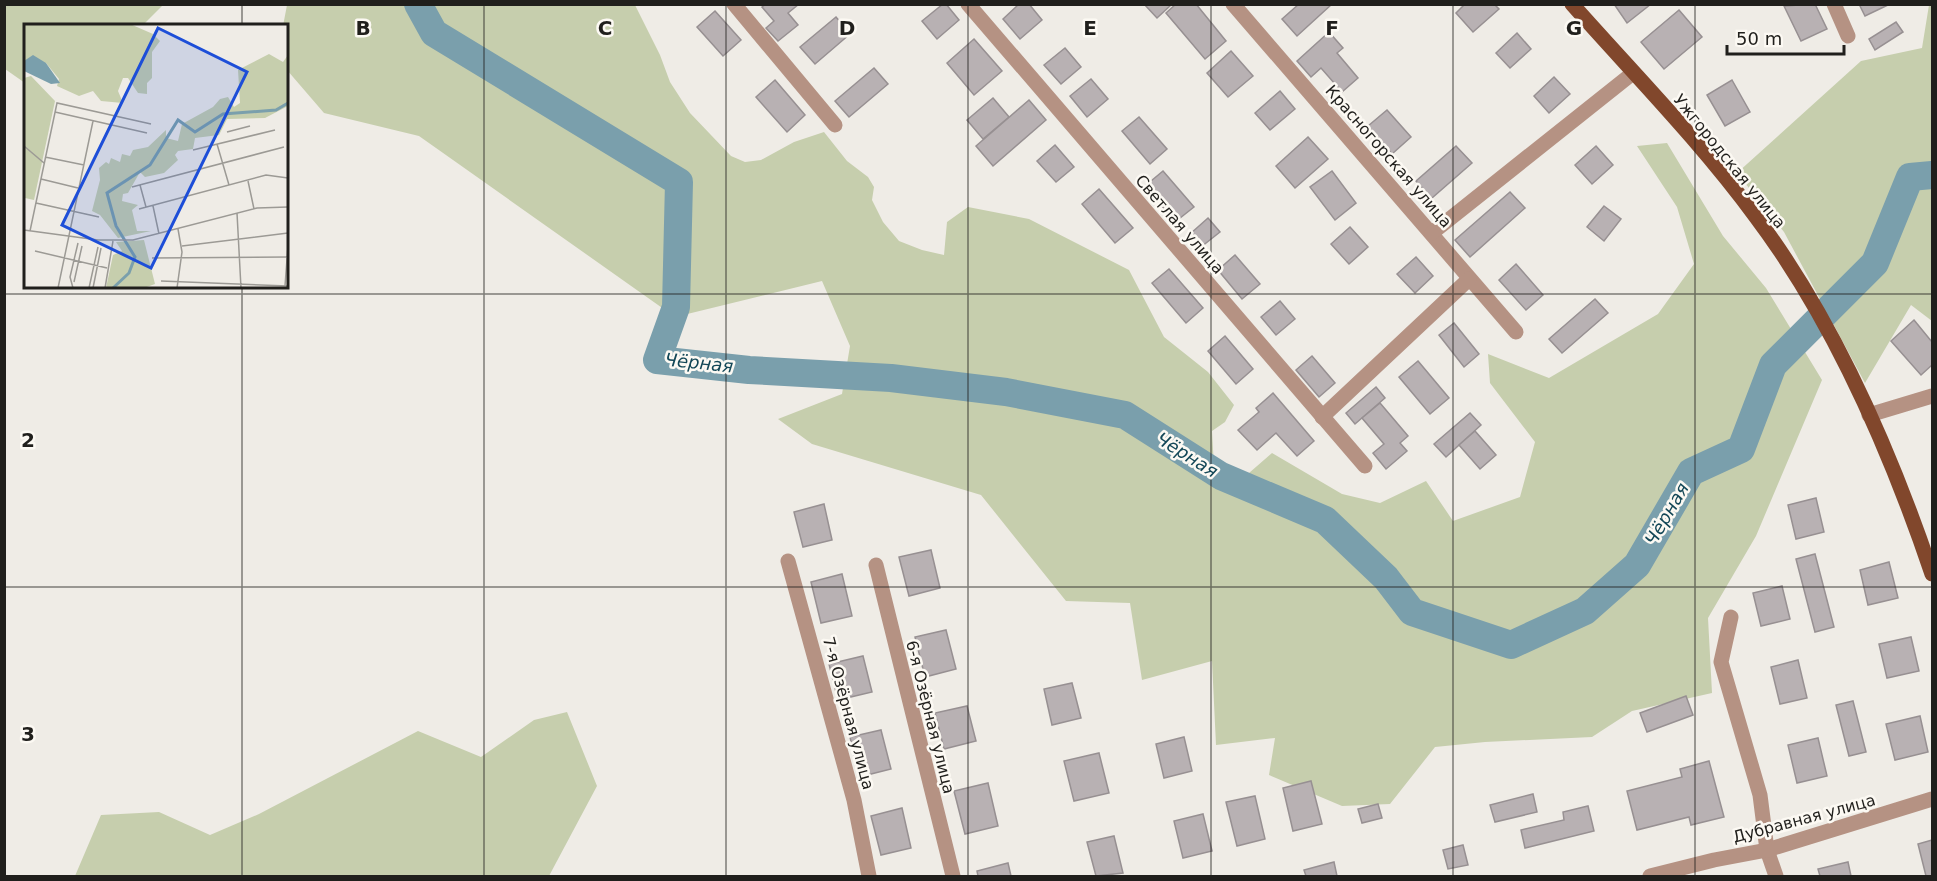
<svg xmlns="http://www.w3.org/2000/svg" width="1937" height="881" font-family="'DejaVu Sans',sans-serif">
  <rect width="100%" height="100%" fill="#efece6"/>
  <g fill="#c6cead">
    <polygon points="4,5 5,4 163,5 143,25 26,26 25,83 5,69"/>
    <polygon points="287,5 635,5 660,55 670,82 690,113 731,156 745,162 761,160 794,142 824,132 847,161 868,177 874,187 872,200 883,222 899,241 922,250 944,255 947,222 968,207 1029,219 1129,270 1164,337 1208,372 1234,405 1225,422 1212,431 1214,467 1249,473 1272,453 1342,494 1380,503 1426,481 1453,521 1520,497 1535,442 1490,383 1488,354 1549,378 1658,314 1694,264 1677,207 1637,146 1667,143 1723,236 1766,288 1822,380 1756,536 1708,618 1712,693 1632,711 1592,737 1485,742 1435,747 1390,804 1342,806 1269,775 1275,738 1216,745 1212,661 1142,680 1130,603 1066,601 981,495 812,444 778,419 842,394 850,346 822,281 675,317 419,136 324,113 287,70 286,26 283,26"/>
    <polygon points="1929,5 1932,5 1932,321 1911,305 1865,383 1784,232 1737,173 1861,61 1922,48"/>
    <polygon points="567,712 597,786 549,876 75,876 101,815 159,812 210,835 259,814 418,731 481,757 534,720"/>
  </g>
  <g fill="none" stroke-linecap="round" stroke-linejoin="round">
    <polyline stroke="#7a9fac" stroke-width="28" points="418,4 434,33 679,182 676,307 657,360 749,370 891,378 1006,392 1125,415 1221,476 1325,520 1386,578 1412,612 1511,645 1585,611 1637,565 1691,472 1741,449 1773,365 1875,263 1910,177 1932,175"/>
  </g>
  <g fill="#b8b1b3" stroke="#979092" stroke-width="1.5">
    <polygon points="766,4 799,4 788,13 798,25 778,41 766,28 774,21 762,7"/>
    <polygon points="943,4 946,4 959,20 937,39 922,21"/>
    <polygon points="1019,4 1029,4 1042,20 1020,39 1003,19"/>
    <polygon points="1144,4 1172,4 1157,18"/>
    <polygon points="1176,4 1196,4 1226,41 1205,59 1166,13"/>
    <polygon points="1299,4 1332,4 1297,36 1282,19"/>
    <polygon points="1465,4 1494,4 1499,9 1473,32 1456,13"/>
    <polygon points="1614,4 1651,4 1627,23"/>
    <polygon points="1815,4 1827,29 1801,41 1784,6"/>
    <polygon points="1859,4 1888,4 1888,5 1865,16"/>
    <polygon points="1679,10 1702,37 1664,69 1641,42"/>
    <polygon points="715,11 741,40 723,56 697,27"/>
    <polygon points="836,17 850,34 815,64 800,47"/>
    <polygon points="1896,22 1903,32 1875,50 1869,39"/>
    <polygon points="1329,32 1343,48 1337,53 1358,78 1342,92 1321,68 1311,77 1297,61"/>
    <polygon points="1517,33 1531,49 1510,68 1496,53"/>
    <polygon points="974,39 1002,71 974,95 947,63"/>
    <polygon points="1065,48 1081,67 1061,84 1044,65"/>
    <polygon points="1231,51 1253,76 1228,97 1207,73"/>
    <polygon points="874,68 888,84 849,117 835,101"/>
    <polygon points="1554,77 1570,94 1549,113 1534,96"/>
    <polygon points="1091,79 1108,99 1087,117 1070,96"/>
    <polygon points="775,80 805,115 787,132 756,97"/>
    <polygon points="1732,80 1750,112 1725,126 1707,95"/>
    <polygon points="1280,91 1295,109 1270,130 1255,113"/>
    <polygon points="993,98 1009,117 983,139 967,120"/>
    <polygon points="1029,100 1046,120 993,166 976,146"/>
    <polygon points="1387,110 1411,137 1392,154 1368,126"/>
    <polygon points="1139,117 1167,149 1150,164 1122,131"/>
    <polygon points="1308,137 1328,159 1295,188 1276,166"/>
    <polygon points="1055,145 1074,167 1056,182 1037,161"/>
    <polygon points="1456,146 1472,163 1432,198 1416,181"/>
    <polygon points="1596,146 1613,165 1592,184 1575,165"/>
    <polygon points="1163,171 1194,207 1175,222 1145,186"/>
    <polygon points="1332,171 1356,203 1335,220 1310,187"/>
    <polygon points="1099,189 1133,228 1115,243 1082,204"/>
    <polygon points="1510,192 1525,208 1470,257 1455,240"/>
    <polygon points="1604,206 1621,219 1604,241 1587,227"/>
    <polygon points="1208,218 1220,232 1201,247 1190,234"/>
    <polygon points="1350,227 1368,247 1349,264 1331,244"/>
    <polygon points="1235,255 1260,284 1242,299 1218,270"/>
    <polygon points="1416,257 1433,276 1415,293 1397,274"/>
    <polygon points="1516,264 1543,295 1526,310 1499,280"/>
    <polygon points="1169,269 1203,308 1186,323 1152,283"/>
    <polygon points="1595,299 1608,313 1562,353 1549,339"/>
    <polygon points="1280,301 1295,319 1276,335 1261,317"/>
    <polygon points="1914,320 1932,342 1932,365 1921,375 1891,341"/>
    <polygon points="1454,323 1479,354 1464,367 1439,335"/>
    <polygon points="1225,336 1253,369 1236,384 1208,351"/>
    <polygon points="1312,356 1335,383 1319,397 1296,370"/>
    <polygon points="1418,361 1449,398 1430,414 1399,377"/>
    <polygon points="1376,387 1385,398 1355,424 1346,413"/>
    <polygon points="1273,393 1314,441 1297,456 1276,433 1257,450 1238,430 1259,412 1256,408"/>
    <polygon points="1380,403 1408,436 1400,443 1407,451 1386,469 1373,453 1384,444 1362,418"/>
    <polygon points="1470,413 1481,425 1446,457 1434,444"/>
    <polygon points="1475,431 1496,455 1480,469 1459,445"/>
    <polygon points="1816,498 1824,532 1796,539 1788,505"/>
    <polygon points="824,504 832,540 803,547 794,512"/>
    <polygon points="931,550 940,588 909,596 899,557"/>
    <polygon points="1815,554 1834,627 1815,632 1796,559"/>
    <polygon points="1889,562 1898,598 1868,605 1860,570"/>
    <polygon points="842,574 852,616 821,623 811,582"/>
    <polygon points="1782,586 1790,619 1761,626 1753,593"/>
    <polygon points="946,630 956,669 925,677 915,637"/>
    <polygon points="1911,637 1919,671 1887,678 1879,644"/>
    <polygon points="863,656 872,692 838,700 829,664"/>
    <polygon points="1798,660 1807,698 1780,704 1771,667"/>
    <polygon points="1072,683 1081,718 1052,725 1044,689"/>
    <polygon points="1686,696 1693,715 1647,732 1640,713"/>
    <polygon points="1853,701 1866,752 1849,756 1836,705"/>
    <polygon points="967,706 976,741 944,749 935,713"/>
    <polygon points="1920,716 1928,752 1895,760 1886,724"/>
    <polygon points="881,730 891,769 859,777 850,737"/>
    <polygon points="1184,737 1192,771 1164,778 1156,744"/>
    <polygon points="1818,738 1827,776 1797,783 1788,745"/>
    <polygon points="1099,753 1109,793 1074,801 1064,761"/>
    <polygon points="1709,761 1724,817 1691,825 1689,817 1637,830 1627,791 1682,777 1680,769"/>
    <polygon points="1311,781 1322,824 1293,831 1283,788"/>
    <polygon points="988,783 998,826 965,834 954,791"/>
    <polygon points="1533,794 1537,812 1495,822 1490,805"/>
    <polygon points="1255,796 1265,839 1237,846 1226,802"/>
    <polygon points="1378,804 1382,818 1362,823 1358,809"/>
    <polygon points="1588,806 1594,831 1525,848 1521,830 1564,820 1563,812"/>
    <polygon points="902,808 911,848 881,855 871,816"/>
    <polygon points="1203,814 1212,851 1183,858 1174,821"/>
    <polygon points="1114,836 1123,873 1096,876 1087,842"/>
    <polygon points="1932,840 1932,876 1926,876 1918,844"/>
    <polygon points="1463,845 1468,865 1448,869 1443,850"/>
    <polygon points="1334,862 1337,876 1306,876 1304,870"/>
    <polygon points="1848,862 1851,876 1820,876 1818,869"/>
    <polygon points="1008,863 1011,876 978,876 977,871"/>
  </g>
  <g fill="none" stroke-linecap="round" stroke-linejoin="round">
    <g stroke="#b59283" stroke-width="15">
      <polyline points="734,4 835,125"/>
      <polyline points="968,4 1365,466"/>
      <polyline points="1233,4 1516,332"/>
      <polyline points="1834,4 1848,36"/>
      <polyline points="1432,233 1633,73"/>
      <polyline points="1869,415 1932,396"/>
      <polyline points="1322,417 1469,279"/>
      <polyline points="788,561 854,800 869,876"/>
      <polyline points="876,565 953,876"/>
      <polyline points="1731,617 1721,662 1760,795 1767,850 1776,876"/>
      <polyline points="1650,876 1714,860 1767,850 1932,799"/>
    </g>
    <path stroke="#81472c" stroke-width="15" d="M1572,4C1634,74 1701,142 1756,217C1835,322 1890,450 1932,574"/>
  </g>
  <path fill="none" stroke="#201f1c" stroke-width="1.5" stroke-opacity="0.55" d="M242,4V26M484,4V876M726,4V876M968,4V876M1211,4V876M1453,4V876M1695,4V876M242,286V876M4,294H1932M4,587H1932"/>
  <g text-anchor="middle" stroke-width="5" stroke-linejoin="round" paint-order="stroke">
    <g font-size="16" fill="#201f1c" stroke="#fcf9f3">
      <text transform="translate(1389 156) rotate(49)" y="6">Красногорская улица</text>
      <text transform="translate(1730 161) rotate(51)" y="6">Ужгородская улица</text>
      <text transform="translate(1180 224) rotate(49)" y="6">Светлая улица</text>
      <text transform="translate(849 713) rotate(75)" y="6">7-я Озёрная улица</text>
      <text transform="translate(931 717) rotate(76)" y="6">6-я Озёрная улица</text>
      <text transform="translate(1804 818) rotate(-15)" y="6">Дубравная улица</text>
    </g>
    <g font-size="18" font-style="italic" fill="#134757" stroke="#fcf9f3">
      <text transform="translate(699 363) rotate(6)" y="6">Чёрная</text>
      <text transform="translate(1187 455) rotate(32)" y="6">Чёрная</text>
      <text transform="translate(1667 514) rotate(-60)" y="6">Чёрная</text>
    </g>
  </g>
  <g transform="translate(24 24)">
    <rect width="264" height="264" fill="#efece6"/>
    <path d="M0,0H106L129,10L136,17L128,28V54L123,59V70L114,69L104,54H99L94,67L99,79L77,77L69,67L55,72L33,62L35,55L22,39L0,37ZM245,30L259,38L264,31V82L241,94L203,95L195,111L171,114L169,125L154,127L151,131L154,136L140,149L121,153L116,148L104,169L99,170L98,177L114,181L108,186L113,207H127L94,214L76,191L68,187L76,156L75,144L82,138L85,140L87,134L96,138L98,130L106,132L109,126L124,123L142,106V114L154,117L158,100L189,83L196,75L204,73L210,83L216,79L214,46ZM7,52L31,77L10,176L1,174L0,179V54ZM120,216L131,260L120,264H82L89,231L98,227L92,218Z" fill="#c6cead"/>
    <path d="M9,31L22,39L36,59L27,60L0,47V37Z" fill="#7a9fac"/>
    <path fill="none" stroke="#7a9fac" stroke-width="3" d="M89,264L105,249L111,233L92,202L83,169L126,141L154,96L171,108L199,90L252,86L264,79"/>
    <path fill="none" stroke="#9c9a95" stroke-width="1.5" d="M31,88L123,109M203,108L226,102M193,120L205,161M0,122L20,139M169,126L251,106M21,133L60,141M17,155L54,164M224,157L230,185M116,161L122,183M108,163L260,123M12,179L75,193M129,182L135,210M115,185L242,151L264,154M213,189L217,264M0,206L74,216H109L233,184L264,183M6,207L33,79L127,100M158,222L264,209M11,227L83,244M128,234L264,233M137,257L264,262M50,258L58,222M261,262L264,222M34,264L69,97M49,264L46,253L54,219M65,264L74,223M69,264L77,224M81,264L89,217M153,264L158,228L154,205"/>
    <path fill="#1d4ed8" fill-opacity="0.15" stroke="#1d4ed8" stroke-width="3" d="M134,4L223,48L127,244L38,201Z"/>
    <rect width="264" height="264" fill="none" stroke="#201f1c" stroke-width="3"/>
  </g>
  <g font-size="20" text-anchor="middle" font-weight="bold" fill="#201f1c" stroke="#fcf9f3" stroke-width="5" stroke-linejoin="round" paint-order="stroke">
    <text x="363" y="35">B</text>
    <text x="605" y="35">C</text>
    <text x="847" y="35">D</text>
    <text x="1090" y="35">E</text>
    <text x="1332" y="35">F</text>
    <text x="1574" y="35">G</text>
    <text x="28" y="447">2</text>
    <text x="28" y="741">3</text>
  </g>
  <rect width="1937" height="881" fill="none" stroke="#201f1c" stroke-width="12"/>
  <path d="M1727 45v9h117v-9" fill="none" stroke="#201f1c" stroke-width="3"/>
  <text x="1736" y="45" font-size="18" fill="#201f1c" stroke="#fcf9f3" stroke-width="4.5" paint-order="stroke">50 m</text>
</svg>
